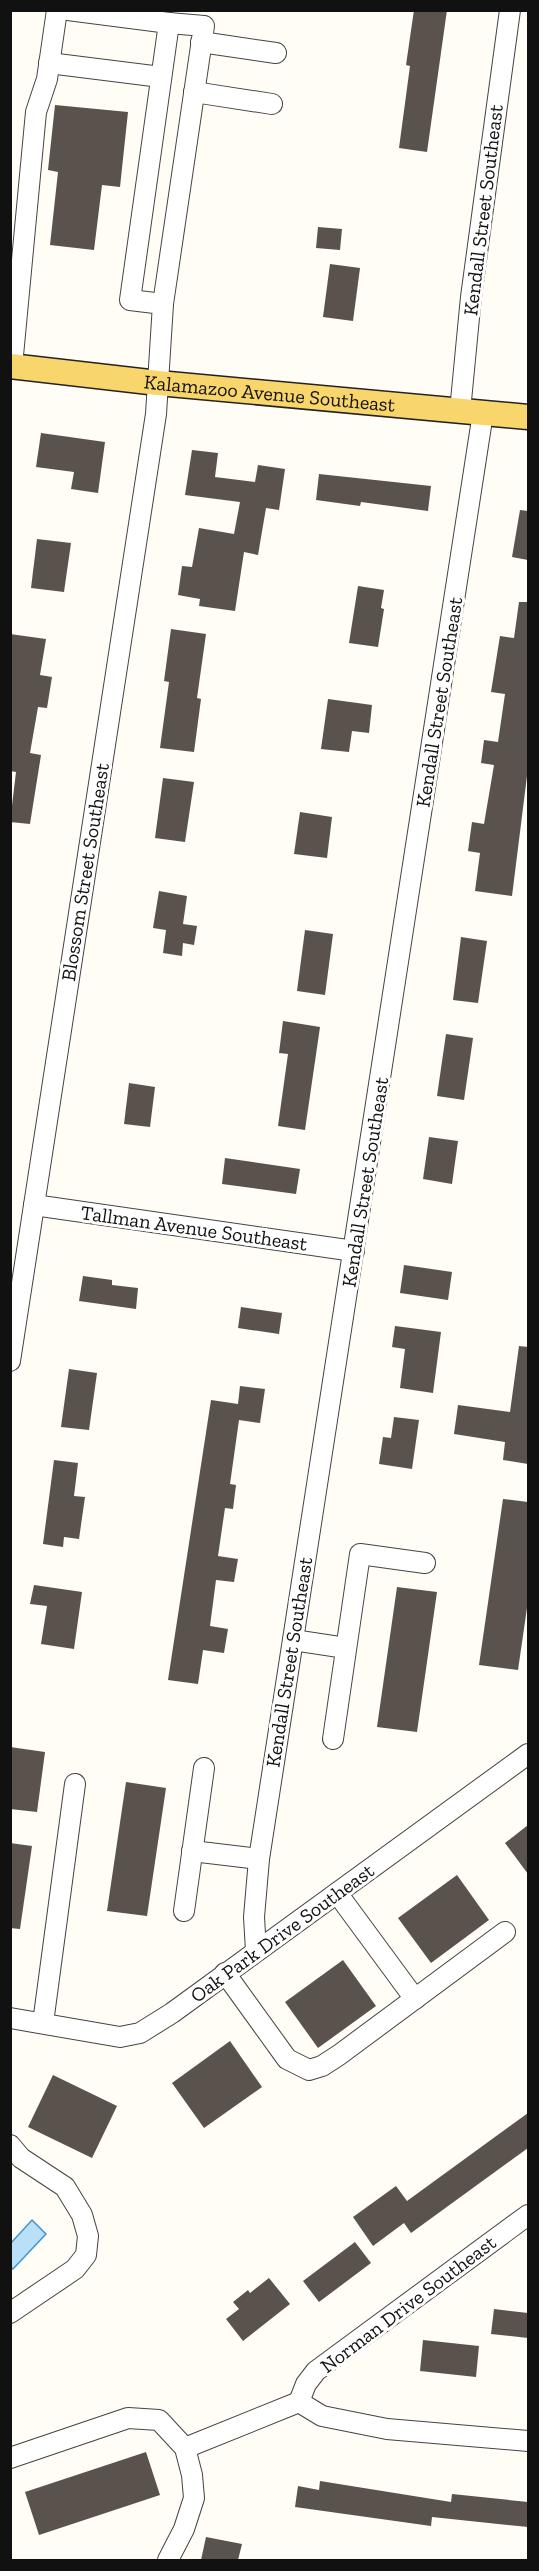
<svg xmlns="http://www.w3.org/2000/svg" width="539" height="2571" font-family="'Zilla Slab',serif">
  <rect width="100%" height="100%" fill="#fffdf5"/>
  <polygon fill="#b9e0f7" stroke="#3f96cf" stroke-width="1.5" points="32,2220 46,2234 13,2269 11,2267 11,2243"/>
  <g fill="#5a524d">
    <polygon points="414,10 447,10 427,152 399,148 410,66 406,65"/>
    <polygon points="55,105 128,112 120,187 102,185 94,250 50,245 58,172 48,170"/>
    <polygon points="318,227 342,229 340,250 316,248"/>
    <polygon points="330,264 360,268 353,321 323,317"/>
    <polygon points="41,433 105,442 98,493 71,489 74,472 36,467"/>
    <polygon points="192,450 218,453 215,477 255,482 258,465 285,469 279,510 266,508 258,555 244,552 235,611 199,606 200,599 178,595 182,566 192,567 199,528 234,534 240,502 185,495"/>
    <polygon points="319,474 431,486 428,511 361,502 360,506 316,500"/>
    <polygon points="520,510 528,511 528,560 512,557"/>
    <polygon points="37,539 71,543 64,592 31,588"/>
    <polygon points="358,586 384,590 381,608 384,609 378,647 349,643"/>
    <polygon points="519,602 528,602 528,768 512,896 475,891 480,853 468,851 472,822 484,824 494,765 481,763 484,740 498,742 505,694 491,692 500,636 514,638"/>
    <polygon points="171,629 206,634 197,698 201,699 194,752 160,748 169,682 164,681"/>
    <polygon points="10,634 46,639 40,675 52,677 47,708 38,707 30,753 41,755 30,824 10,822 16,772 10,771"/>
    <polygon points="328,699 372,705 369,733 352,731 349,752 321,749"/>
    <polygon points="163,778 194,782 185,842 155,838"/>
    <polygon points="300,812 332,817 327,858 294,854"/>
    <polygon points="159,891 187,896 183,924 197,926 194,945 183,943 182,956 163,953 166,930 153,928"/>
    <polygon points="305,930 333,934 325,995 297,991"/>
    <polygon points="461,937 487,941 478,1003 453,1000"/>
    <polygon points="283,1021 320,1027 305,1130 278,1126 288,1054 279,1053"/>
    <polygon points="446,1034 473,1038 464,1100 437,1096"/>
    <polygon points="129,1083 155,1087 150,1127 124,1124"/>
    <polygon points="429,1137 458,1141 452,1184 423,1179"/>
    <polygon points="225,1158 300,1169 296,1194 222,1184"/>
    <polygon points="404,1265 452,1272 448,1300 400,1293"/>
    <polygon points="83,1276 112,1280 112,1285 138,1288 136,1309 79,1301"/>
    <polygon points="241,1307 282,1313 279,1334 238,1328"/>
    <polygon points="395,1326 441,1332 433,1393 400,1388 405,1349 392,1347"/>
    <polygon points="519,1346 528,1347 528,1464 503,1460 505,1442 454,1434 458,1405 510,1412"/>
    <polygon points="69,1369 97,1373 89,1430 61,1427"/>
    <polygon points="240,1386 265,1389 260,1423 239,1420 230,1484 236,1485 233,1509 225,1508 218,1556 238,1559 234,1582 216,1580 210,1626 228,1629 224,1653 203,1650 198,1684 168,1680 211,1400 238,1404"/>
    <polygon points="394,1417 419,1420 412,1469 379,1464 383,1437 391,1438"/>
    <polygon points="54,1460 78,1463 74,1496 85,1497 79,1539 64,1537 63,1547 43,1544"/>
    <polygon points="503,1499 528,1502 528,1601 518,1670 479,1665"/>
    <polygon points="34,1585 82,1592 74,1649 41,1644 47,1606 30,1604"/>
    <polygon points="397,1587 437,1592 417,1732 377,1727"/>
    <polygon points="10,1747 45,1752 37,1812 10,1809"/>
    <polygon points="126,1782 166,1788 147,1916 107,1911"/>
    <polygon points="528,1825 528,1874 505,1843"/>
    <polygon points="10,1843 32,1846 20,1929 10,1928"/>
    <polygon points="457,1875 489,1920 431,1963 398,1918"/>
    <polygon points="343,1960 376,2006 318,2048 285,2002"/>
    <polygon points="230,2041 262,2087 204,2128 172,2083"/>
    <polygon points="53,2075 117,2106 92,2158 28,2127"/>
    <polygon points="528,2113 528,2148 411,2233 404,2223 373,2246 353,2217 396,2186 407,2201"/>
    <polygon points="355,2242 371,2263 319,2302 303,2281"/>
    <polygon points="269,2278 290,2304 243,2341 226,2319 239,2309 233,2302 248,2290 250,2293"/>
    <polygon points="494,2309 528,2313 528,2338 491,2334"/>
    <polygon points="423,2340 479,2346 476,2377 420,2371"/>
    <polygon points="146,2452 160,2495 39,2535 25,2492"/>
    <polygon points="320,2481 451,2502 452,2494 528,2502 528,2527 432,2517 431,2526 295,2507 298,2486 319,2490"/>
    <polygon points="206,2537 242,2544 238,2560 201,2560"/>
  </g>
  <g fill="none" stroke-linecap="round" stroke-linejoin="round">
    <defs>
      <g id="minor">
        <polyline points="201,42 276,53"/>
        <polyline points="49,63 161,77"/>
        <polyline points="194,92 272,104"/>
        <polyline points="163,304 204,26 169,23"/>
        <polyline points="12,366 36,112 47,79 57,10"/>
        <polyline points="460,411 471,297 510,10"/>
        <polyline points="34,1205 354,1251"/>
        <polyline points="10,1361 156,414 163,304 130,300 169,23 68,10"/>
        <polyline points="293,1640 346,1648"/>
        <polyline points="333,1739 360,1554 425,1563"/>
        <polyline points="192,1851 259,1859"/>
        <polyline points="337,1893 415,1999"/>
        <polyline points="184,1911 204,1768"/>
        <polyline points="256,1951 254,1917 259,1859 483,413"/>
        <polyline points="225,1973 287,2059 309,2070 322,2066 339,2055 505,1932"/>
        <polyline points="10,2018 120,2037 140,2033 172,2013 528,1754"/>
        <polyline points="43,2023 75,1784"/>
        <polyline points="10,2145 21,2158 65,2187 82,2215 88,2236 86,2255 75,2269 10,2313"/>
        <polyline points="299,2402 306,2384 316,2371 528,2215"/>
        <polyline points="299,2402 322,2416 387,2429 528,2441"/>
        <polyline points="185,2448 299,2402"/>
        <polyline points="10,2458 128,2418 159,2420 185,2448 192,2475 194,2498 184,2529 168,2560"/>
      </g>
      <g id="major">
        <path id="s1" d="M10,366L158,383L528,417"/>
      </g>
    </defs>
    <use href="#minor" stroke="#444" stroke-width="22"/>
    <use href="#major" stroke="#222" stroke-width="27"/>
    <use href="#minor" stroke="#fff" stroke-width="20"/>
    <use href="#major" stroke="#f9d66b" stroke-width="24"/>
  </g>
  <g text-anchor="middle" stroke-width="6" stroke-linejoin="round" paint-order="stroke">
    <g font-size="20" fill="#111" stroke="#fff">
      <text transform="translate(483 210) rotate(-83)" y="7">Kendall Street Southeast</text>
      <text dy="7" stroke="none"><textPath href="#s1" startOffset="261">Kalamazoo Avenue Southeast</textPath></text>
      <text transform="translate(439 702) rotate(-81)" y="7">Kendall Street Southeast</text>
      <text transform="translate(85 872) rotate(-81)" y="7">Blossom Street Southeast</text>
      <text transform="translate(365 1182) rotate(-81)" y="7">Kendall Street Southeast</text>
      <text transform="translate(194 1228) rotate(8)" y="7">Tallman Avenue Southeast</text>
      <text transform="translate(289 1662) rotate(-81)" y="7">Kendall Street Southeast</text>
      <text transform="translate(282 1933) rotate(-36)" y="7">Oak Park Drive Southeast</text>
      <text transform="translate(408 2304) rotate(-37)" y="7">Norman Drive Southeast</text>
    </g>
  </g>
  <rect width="539" height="2571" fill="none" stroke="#111111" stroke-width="24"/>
</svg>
